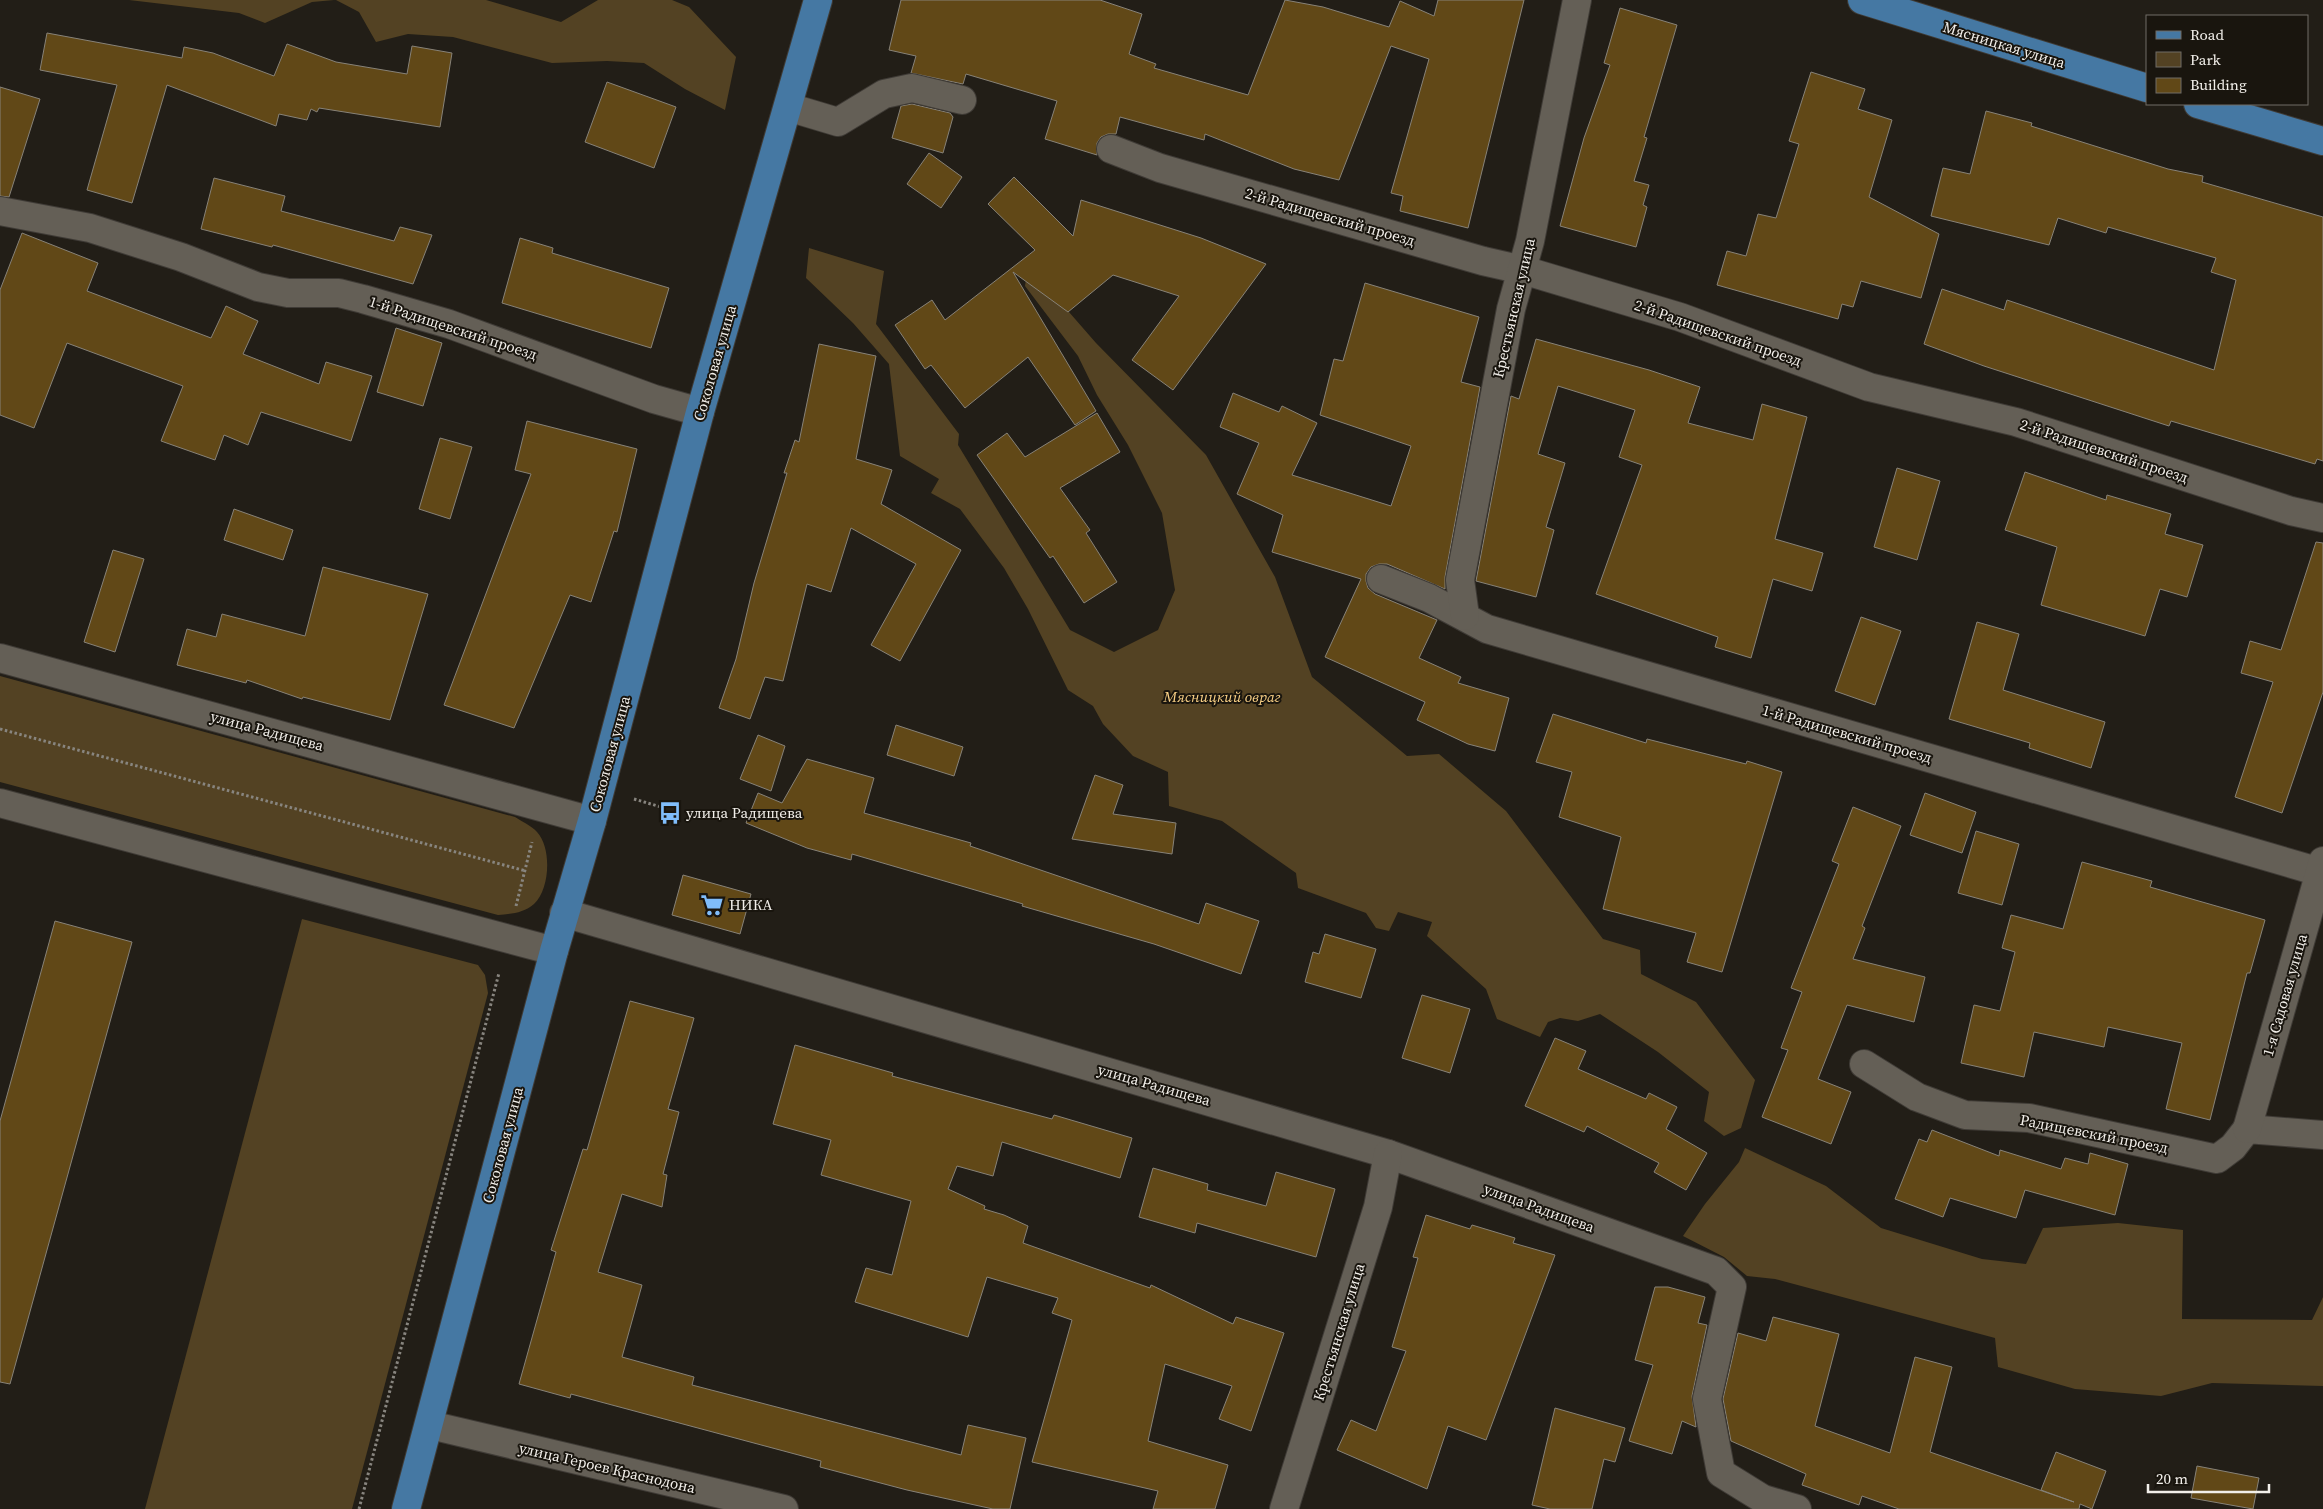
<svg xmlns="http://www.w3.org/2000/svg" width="2323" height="1509" font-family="'Source Serif 4',serif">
  <rect width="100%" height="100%" fill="#221e17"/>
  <g fill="#534223">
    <polygon points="129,0 334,0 312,2 265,23 239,13"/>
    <polygon points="336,0 486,0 561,22 598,0 672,0 689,7 736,57 725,110 685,89 644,63 607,61 552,63 453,37 408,34 376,42 359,12"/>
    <polygon points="809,248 884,271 876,324 959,434 958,445 1070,630 1114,652 1158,630 1175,590 1162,513 1128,445 1097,395 1078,356 1025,286 1028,265 1096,343 1206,455 1275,577 1312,677 1407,756 1439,754 1506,811 1603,939 1640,950 1641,974 1696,1002 1755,1080 1741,1128 1724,1136 1704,1121 1709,1092 1658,1052 1600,1014 1578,1021 1560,1018 1548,1022 1540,1037 1497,1019 1486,989 1427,936 1432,922 1398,912 1389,931 1376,928 1366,913 1298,888 1296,873 1222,821 1169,806 1168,772 1133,756 1103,724 1093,706 1068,690 1028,609 1004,568 960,509 931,493 939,479 900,456 889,364 853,323 806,278"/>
    <path d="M0,676L515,817C521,821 532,826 537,832C552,848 550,889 534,904C524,913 511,914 498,915L0,782Z"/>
    <polygon points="302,919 478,965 485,975 488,993 352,1509 145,1509"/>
    <polygon points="1745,1148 1826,1186 1881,1228 1982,1259 2026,1264 2043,1228 2118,1223 2183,1230 2182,1319 2312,1320 2323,1297 2323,1386 2212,1383 2161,1396 2075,1389 1998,1367 1995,1338 1775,1279 1747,1276 1724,1257 1683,1236 1705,1204 1739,1162"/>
  </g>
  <g fill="#614817" stroke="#878278">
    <polygon points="901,0 1100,0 1142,14 1129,54 1156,64 1154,68 1248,95 1285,0 1323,7 1389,27 1400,1 1434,16 1438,0 1524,0 1468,228 1400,211 1403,196 1391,193 1429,59 1391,46 1339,180 1294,169 1205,134 1204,140 1120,117 1116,134 1108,134 1101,137 1097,143 1097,155 1045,139 1057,101 966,74 963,84 911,73 916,56 889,50"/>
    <polygon points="1620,8 1677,25 1644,137 1647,138 1634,181 1649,185 1643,205 1647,207 1636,247 1560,226 1584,138 1610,65 1604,63"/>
    <polygon points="47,33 182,58 184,47 213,53 274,76 287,44 336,62 407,74 412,46 452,53 440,127 319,108 317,112 311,109 307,120 279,114 276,126 167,85 132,203 87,190 117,85 40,70"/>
    <polygon points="1811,72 1865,89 1858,109 1892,120 1869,197 1939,234 1921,298 1861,281 1853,307 1842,304 1838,319 1717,285 1727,251 1746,256 1758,214 1776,218 1799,144 1789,141"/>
    <polygon points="607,82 676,107 654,168 585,142"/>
    <polygon points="0,87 40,99 9,197 0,196"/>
    <polygon points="912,104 950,113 953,117 943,153 892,138 901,106"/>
    <polygon points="1986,111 2032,123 2031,126 2168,169 2203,176 2202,182 2323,217 2323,461 2317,459 2315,464 2171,421 2169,426 1984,366 1924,344 1942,289 2004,310 2007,300 2214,370 2236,280 2211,272 2216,258 2108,227 2106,233 2058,218 2049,245 1931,216 1943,168 1970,174"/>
    <polygon points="929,153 962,177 941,208 907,184"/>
    <polygon points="1014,177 1073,236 1081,200 1201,238 1266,264 1173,390 1132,360 1179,296 1113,275 1068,312 1013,272 1096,411 1075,425 1028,357 965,408 931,365 925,369 895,325 932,300 945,320 1035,250 988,204"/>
    <polygon points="214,178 285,196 281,211 394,241 400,227 432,235 413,284 273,245 272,247 201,229"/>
    <polygon points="22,233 98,263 87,291 211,338 226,306 258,321 243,354 319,384 326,362 372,376 351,441 261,412 248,445 224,435 215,460 161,441 183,386 67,343 34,428 0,415 0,290"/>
    <polygon points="520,238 553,248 552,253 669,288 651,348 502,303"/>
    <polygon points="1365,283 1479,317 1461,382 1480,387 1445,577 1445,589 1387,564 1379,564 1371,567 1366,574 1366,581 1368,588 1375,594 1437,620 1419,658 1461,677 1458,683 1509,698 1495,751 1468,744 1417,720 1425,702 1325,657 1361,579 1272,552 1283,515 1237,494 1259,443 1220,427 1233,393 1279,412 1282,406 1317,423 1292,475 1391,506 1411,446 1320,415 1334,359 1343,361"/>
    <polygon points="396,328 442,343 423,406 377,392"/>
    <polygon points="1536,339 1649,370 1700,387 1688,423 1753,440 1762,404 1807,417 1775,539 1823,553 1812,591 1773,579 1751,658 1715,647 1718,637 1596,594 1642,465 1619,457 1635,410 1558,386 1538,454 1565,463 1546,527 1554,530 1536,597 1476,581 1511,396 1519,399"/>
    <polygon points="819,344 876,356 856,459 892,470 881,504 961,550 900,661 871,645 916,564 851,528 831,592 807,584 783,681 765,677 750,719 719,708 736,659 754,583 787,473 784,473 795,440 799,442"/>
    <polygon points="1097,413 1120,452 1060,488 1090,530 1086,533 1117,582 1084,603 1053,556 1050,558 977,455 1007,433 1025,457"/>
    <polygon points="527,421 637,449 617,532 614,531 591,602 570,595 514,728 444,705 531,474 515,470"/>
    <polygon points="440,438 472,447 450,519 419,509"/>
    <polygon points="1897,468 1940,481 1917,560 1874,547"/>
    <polygon points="2025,472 2106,500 2107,495 2171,514 2165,534 2203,545 2187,597 2160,589 2145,636 2041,605 2057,547 2005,530"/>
    <polygon points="234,509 293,530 283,560 224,540"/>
    <polygon points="2316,542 2323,543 2323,692 2282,813 2235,797 2273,682 2241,673 2250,641 2281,650"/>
    <polygon points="113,550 144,559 115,652 84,642"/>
    <polygon points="323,567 428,594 390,720 303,697 302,699 247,680 246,683 177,665 187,629 216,637 222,614 305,636"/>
    <polygon points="1861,617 1901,631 1875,705 1835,691"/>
    <polygon points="1977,622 2019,634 2003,690 2105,722 2091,768 2029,748 2030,743 1949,719"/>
    <polygon points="1553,714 1646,743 1647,739 1746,764 1747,761 1782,772 1722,972 1687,962 1696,933 1603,909 1621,837 1559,817 1572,772 1536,762"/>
    <polygon points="896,725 963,747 954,776 887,755"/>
    <polygon points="758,735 785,746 771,791 740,779"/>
    <polygon points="807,759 874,778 864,813 971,843 970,846 1199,924 1206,903 1259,921 1241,974 1154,944 1022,906 1023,904 852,854 851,860 807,848 746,823 758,793 782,803"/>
    <polygon points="1095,775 1123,785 1113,814 1176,823 1172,854 1072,839"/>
    <polygon points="1925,793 1976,812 1962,853 1910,835"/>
    <polygon points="1853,807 1901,826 1862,926 1865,928 1853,959 1925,977 1914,1022 1847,1005 1818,1079 1851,1092 1831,1144 1762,1117 1788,1050 1781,1048 1802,992 1791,988 1839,864 1832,861"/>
    <polygon points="1976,831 2019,844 2002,905 1958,893"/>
    <polygon points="2082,862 2152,881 2150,887 2265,920 2250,973 2247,973 2210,1120 2166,1109 2182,1043 2108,1027 2104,1047 2034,1032 2024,1077 1961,1063 1974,1005 2000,1011 2015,952 2002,948 2011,915 2063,929"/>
    <polygon points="683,875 751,894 740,934 672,915"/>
    <polygon points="55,921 132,942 10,1384 0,1382 0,1121"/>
    <polygon points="1325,934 1376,949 1361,998 1305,982 1313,952 1319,954"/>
    <polygon points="1422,995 1470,1009 1450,1073 1402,1058"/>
    <polygon points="630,1001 694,1018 668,1109 679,1112 663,1174 667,1175 662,1207 622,1194 598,1272 642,1285 622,1357 694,1377 692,1385 961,1455 968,1425 1026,1438 1010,1509 993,1509 907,1490 820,1467 821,1461 571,1394 570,1398 519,1384 556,1252 551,1250 583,1149 587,1150"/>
    <polygon points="1555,1038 1586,1051 1578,1069 1646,1099 1649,1093 1677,1107 1666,1129 1707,1153 1686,1190 1654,1172 1659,1163 1587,1126 1584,1132 1525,1106"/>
    <polygon points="795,1045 893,1073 892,1076 1052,1119 1054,1115 1132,1138 1120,1178 1002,1142 993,1176 957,1166 948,1189 985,1206 984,1209 1004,1215 1028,1226 1023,1243 1150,1288 1151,1285 1233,1324 1236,1317 1284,1333 1251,1431 1219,1419 1232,1386 1165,1364 1148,1441 1228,1465 1215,1509 1153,1509 1158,1491 1032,1462 1072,1320 1052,1313 1058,1298 987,1277 968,1337 855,1302 866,1268 892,1275 911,1201 821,1175 831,1140 773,1124"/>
    <polygon points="1932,1130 1999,1156 2000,1150 2061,1169 2065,1158 2088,1164 2090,1153 2128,1164 2115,1215 2025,1190 2016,1218 1950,1198 1943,1217 1895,1199 1919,1139 1927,1142"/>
    <polygon points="1153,1168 1208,1184 1207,1190 1266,1206 1276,1172 1335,1189 1316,1257 1197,1223 1195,1233 1139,1217"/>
    <polygon points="1426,1215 1470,1229 1472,1225 1515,1238 1513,1243 1555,1255 1486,1440 1448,1426 1427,1489 1337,1450 1351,1420 1376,1431 1406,1351 1392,1347 1418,1258 1413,1257"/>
    <polygon points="1655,1287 1668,1287 1705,1297 1698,1323 1707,1325 1692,1396 1696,1427 1682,1421 1672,1454 1629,1441 1653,1365 1635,1360"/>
    <polygon points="1773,1317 1839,1334 1815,1426 1890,1453 1915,1357 1952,1367 1930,1452 2074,1502 2041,1490 2056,1452 2106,1471 2092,1509 2080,1504 2079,1509 1899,1509 1862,1496 1859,1505 1802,1485 1806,1474 1731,1441 1723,1399 1738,1333 1766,1341"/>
    <polygon points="1555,1408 1625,1428 1615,1462 1604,1459 1592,1509 1550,1509 1532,1505"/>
    <polygon points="2197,1466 2259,1478 2253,1509 2191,1498"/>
  </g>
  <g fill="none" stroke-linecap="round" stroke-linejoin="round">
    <defs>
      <g id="street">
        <polyline points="788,107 838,122 884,94 912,88 962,100"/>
        <polyline points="1111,149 1160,168 1483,261 1523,270 1680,317 1869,387 2016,422 2291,511 2323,518"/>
        <polyline points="0,211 90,228 181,257 258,287 288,293 339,293 363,299 449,324 654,399 700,412"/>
        <polyline points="1381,579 1429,598 1487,629 2320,872"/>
        <polyline points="1465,616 1460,580 1511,309 1530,241 1577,0"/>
        <polyline points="564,913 1388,1154 1716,1271 1732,1287 1707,1399 1721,1473 1763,1499 1797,1509"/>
        <polyline points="1864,1064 1917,1097 1965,1115 2029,1118 2217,1159 2233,1147 2247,1129 2323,1135"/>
        <polyline points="2247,1129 2323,861"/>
        <polyline points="430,1425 784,1509"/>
        <polyline points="1284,1509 1378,1207 1388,1154"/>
      </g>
      <g id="secondary">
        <polyline points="0,658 592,821"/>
        <polyline points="0,803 554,951"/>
      </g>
      <g id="primary">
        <polyline points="1862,0 2147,88"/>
        <polyline points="2198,104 2323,141"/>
        <polyline points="406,1509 554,951 592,821 700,412 818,0"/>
      </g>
    </defs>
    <use href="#street" stroke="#3f3b36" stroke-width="30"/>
    <use href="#secondary" stroke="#3f3b36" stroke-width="30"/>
    <use href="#primary" stroke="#3f3b36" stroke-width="30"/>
    <g stroke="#88857f" stroke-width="3" stroke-dasharray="2.5 2.5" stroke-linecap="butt">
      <polyline points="0,729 526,871"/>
      <polyline points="634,799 661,807"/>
      <polyline points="516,906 532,842"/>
      <polyline points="359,1509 499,973"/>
    </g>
    <use href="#street" stroke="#645f56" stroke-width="28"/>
    <use href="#secondary" stroke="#645f56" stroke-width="28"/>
    <use href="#primary" stroke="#4578a3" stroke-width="28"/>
  </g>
  <defs>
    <symbol id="bus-bare" viewBox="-9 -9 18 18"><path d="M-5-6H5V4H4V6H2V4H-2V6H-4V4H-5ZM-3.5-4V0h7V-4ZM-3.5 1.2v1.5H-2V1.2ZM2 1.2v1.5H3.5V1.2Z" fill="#80bdfa" stroke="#19150e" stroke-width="2.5" paint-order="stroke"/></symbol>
    <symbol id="supermarket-bare" viewBox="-9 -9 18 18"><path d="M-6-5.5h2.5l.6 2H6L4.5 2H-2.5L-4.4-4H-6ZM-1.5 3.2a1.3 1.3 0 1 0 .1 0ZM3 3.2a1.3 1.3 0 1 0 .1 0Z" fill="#80bdfa" stroke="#19150e" stroke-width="2.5" paint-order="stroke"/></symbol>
  </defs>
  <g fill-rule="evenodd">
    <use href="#bus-bare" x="654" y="797" width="32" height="32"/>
    <use href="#supermarket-bare" x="696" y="889" width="32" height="32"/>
  </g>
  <g text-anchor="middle" stroke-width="4" stroke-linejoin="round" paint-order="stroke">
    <g font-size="15" fill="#f2efea" stroke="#19150e">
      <text transform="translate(2004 45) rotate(17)" y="5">Мясницкая улица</text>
      <text transform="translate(1330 217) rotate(16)" y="5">2-й Радищевский проезд</text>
      <text transform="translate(1514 308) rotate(-77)" y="5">Крестьянская улица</text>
      <text transform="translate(453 328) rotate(18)" y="5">1-й Радищевский проезд</text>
      <text transform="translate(1718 333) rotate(19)" y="5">2-й Радищевский проезд</text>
      <text transform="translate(715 363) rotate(-74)" y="5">Соколовая улица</text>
      <text transform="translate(2104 451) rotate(18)" y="5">2-й Радищевский проезд</text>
      <text transform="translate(267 731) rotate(15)" y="5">улица Радищева</text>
      <text transform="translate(1847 734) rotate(16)" y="5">1-й Радищевский проезд</text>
      <text transform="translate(610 754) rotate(-75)" y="5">Соколовая улица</text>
      <text transform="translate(2285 995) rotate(-74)" y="5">1-я Садовая улица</text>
      <text transform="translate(1154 1085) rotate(16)" y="5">улица Радищева</text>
      <text transform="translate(2094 1134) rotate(11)" y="5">Радищевский проезд</text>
      <text transform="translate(503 1145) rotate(-75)" y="5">Соколовая улица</text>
      <text transform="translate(1539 1208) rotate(20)" y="5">улица Радищева</text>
      <text transform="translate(1339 1332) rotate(-73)" y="5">Крестьянская улица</text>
      <text transform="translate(607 1468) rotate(13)" y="5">улица Героев Краснодона</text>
    </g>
    <g font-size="15" font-style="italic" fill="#fad186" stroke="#19150e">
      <text x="1222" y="702">Мясницкий овраг</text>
    </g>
    <g font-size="15" fill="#f2efea" stroke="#19150e" text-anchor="start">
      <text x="686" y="818">улица Радищева</text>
      <text x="729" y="910">НИКА</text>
    </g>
  </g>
  <rect x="2146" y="15" width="162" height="90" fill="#19150e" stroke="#706c66"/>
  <rect x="2156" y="31" width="25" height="8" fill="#4578a3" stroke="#706c66"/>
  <text x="2190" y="40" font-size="15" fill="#f2efea">Road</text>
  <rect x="2156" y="52" width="25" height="15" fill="#534223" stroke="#706c66"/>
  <text x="2190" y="65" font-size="15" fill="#f2efea">Park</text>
  <rect x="2156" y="78" width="25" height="15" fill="#614817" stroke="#706c66"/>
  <text x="2190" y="90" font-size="15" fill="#f2efea">Building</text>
  <path d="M2148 1484v8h121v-8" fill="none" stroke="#f2efea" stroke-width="2.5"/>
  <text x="2156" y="1484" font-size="15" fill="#f2efea" stroke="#19150e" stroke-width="4" paint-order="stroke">20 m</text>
</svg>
